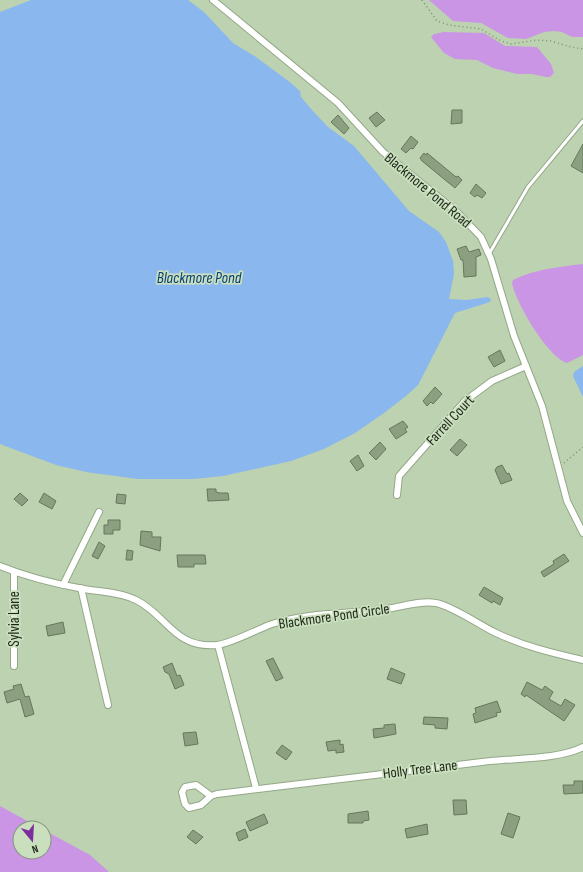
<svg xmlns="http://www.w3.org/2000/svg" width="583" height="872" font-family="'Sofia Sans Condensed',sans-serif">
  <rect width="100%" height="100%" fill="#bcd2b0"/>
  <g fill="#cb95e5">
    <polygon points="429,0 583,0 583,37 572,37 562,32 554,31 544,32 526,39 508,38 481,23 453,21"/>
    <polygon points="444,32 484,33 505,46 537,47 551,64 554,73 550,77 546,77 532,74 517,74 493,68 477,60 455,59 444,53 431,37 434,34"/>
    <path d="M583,264V355L567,363C547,356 516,303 512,283L513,280C535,269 559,267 583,264Z"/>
    <polygon points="0,806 40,828 20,828 20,852 44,852 44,830 90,855 109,872 0,872"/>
  </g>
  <g fill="#8ab7ed">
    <polygon points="31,0 188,0 204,12 233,43 256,57 291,83 300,91 301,97 311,109 328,127 354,146 409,211 439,232 446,242 453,261 454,274 449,299 467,300 487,297 491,299 490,302 455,313 418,385 406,396 384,413 355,433 324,449 291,461 223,476 193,479 138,479 86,472 56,465 0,444 0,12"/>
    <polygon points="583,366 583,397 573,376 574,372"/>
  </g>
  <g fill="#8ca081" stroke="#65785a">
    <polygon points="452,110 462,110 462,123 451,124"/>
    <polygon points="377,112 385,120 376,127 369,118"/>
    <polygon points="338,115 349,128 344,134 331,122"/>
    <polygon points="411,136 418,142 413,149 411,148 406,153 401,149"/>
    <polygon points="583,144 583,173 571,166"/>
    <polygon points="424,153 426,155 427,153 456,177 458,176 462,180 455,188 422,161 420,158"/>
    <polygon points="476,184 486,193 482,198 477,195 475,197 470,193"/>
    <polygon points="466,246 469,252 479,249 481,255 476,257 476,276 464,277 463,260 461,260 457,249"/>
    <polygon points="500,350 505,361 494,367 488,357"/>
    <polygon points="435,387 442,394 433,404 431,402 427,406 423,401"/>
    <polygon points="403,421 408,427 405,429 407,432 396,439 389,429"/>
    <polygon points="460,439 467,445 457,456 450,450"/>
    <polygon points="380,442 386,449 376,460 369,453"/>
    <polygon points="358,455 364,466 357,471 350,461"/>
    <polygon points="502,465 507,474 509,473 512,480 501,484 495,470 497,467"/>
    <polygon points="207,489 216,489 216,492 220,493 228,493 229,500 208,501"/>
    <polygon points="20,493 28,500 22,506 14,499"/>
    <polygon points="44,493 56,501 52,509 39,502"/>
    <polygon points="117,494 126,495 125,504 116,503"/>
    <polygon points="108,520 120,520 120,530 113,530 113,534 104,534 104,525 108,525"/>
    <polygon points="141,531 152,532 152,537 161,537 160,551 140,545"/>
    <polygon points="99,542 105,546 98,559 92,556"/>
    <polygon points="127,550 133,551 132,560 126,560"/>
    <polygon points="564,554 569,561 544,577 541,572 554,564 553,561"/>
    <polygon points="177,555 205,555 206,564 194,564 194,567 178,567"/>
    <polygon points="484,587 503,598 500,605 493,601 492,603 479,595"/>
    <polygon points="63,622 65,633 48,636 46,626"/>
    <polygon points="273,658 283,678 276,681 266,661"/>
    <polygon points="172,663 177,676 180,675 184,685 175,689 169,674 165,672 163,667"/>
    <polygon points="391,668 405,674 401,684 387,679"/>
    <polygon points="527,682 542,690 545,686 553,692 549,699 561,706 565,699 575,705 564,721 526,695 525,697 521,694"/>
    <polygon points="21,684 25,697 29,696 34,714 25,717 20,699 7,703 4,692 14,689 13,686"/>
    <polygon points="497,701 501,712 496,713 497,716 475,723 473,714 476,713 475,708"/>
    <polygon points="424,717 448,718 447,729 435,728 435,725 423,724"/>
    <polygon points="395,724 396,734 374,738 373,729 384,728 384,725"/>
    <polygon points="196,732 198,744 185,746 183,733"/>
    <polygon points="340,740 340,745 343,744 344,752 336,753 336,750 328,751 326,742"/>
    <polygon points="282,745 292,752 286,760 276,753"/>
    <polygon points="574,781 583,781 583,793 564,794 563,785 574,785"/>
    <polygon points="453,800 466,800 467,814 454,815"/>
    <polygon points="368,811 369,820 363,821 363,823 348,823 348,814"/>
    <polygon points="508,813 520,817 513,838 501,834"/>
    <polygon points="264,814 268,823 250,831 246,822"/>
    <polygon points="427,824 428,834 407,838 405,829"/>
    <polygon points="245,829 248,837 239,841 236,833"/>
    <polygon points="193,830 203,837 196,844 187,837"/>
  </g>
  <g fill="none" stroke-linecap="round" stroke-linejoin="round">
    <defs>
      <polyline id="lane" points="489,254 528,187 583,121"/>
      <g id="street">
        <polyline points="213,0 338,103 383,152 457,212 481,237 491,259 514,336 542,406 567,501 583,533"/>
        <polyline points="397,495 399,476 465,401 492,381 526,366"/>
        <path d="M0,566C27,577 55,584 84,589C101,592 120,592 136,600C167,615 174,649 217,645C230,644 258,629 272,624C309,612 349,614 386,609C402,607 420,600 436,603C452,606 478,624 494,632C523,646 552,653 583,660"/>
        <polyline points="14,572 14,666"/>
        <polyline points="63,585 99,512"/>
        <polyline points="81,588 108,705"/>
        <polyline points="218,645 256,788"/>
        <path d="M211,796L196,785L185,787L182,792L185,804L189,808L201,805L211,796L217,794C305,784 394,772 482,762C510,758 559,760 583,747"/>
      </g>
    </defs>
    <use href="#lane" stroke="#94a889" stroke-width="5"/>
    <use href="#street" stroke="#94a889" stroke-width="8"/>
    <g stroke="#7f9076" stroke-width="1.5" stroke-dasharray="1 3" stroke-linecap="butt">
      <polyline points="422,0 437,21 449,25 481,29 501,41 511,44 537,40 551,41 571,47 583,49"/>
      <polyline points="564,463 583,447"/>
    </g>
    <use href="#lane" stroke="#fff" stroke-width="3"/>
    <use href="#street" stroke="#fff" stroke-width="6"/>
  </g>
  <g text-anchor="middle" stroke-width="3.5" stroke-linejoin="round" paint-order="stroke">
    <g font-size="15" fill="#1d2518" stroke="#c9dfbd">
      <text transform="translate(428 190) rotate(40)" y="5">Blackmore Pond Road</text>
      <text transform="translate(450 420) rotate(-47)" y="5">Farrell Court</text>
      <text transform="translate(334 616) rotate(-8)" y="5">Blackmore Pond Circle</text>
      <text transform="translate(14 619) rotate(-90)" y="5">Sylvia Lane</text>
      <text transform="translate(420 769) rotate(-7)" y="5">Holly Tree Lane</text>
    </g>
    <g font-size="16" font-style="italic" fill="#063e76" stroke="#c9dfbd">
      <text x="199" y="283">Blackmore Pond</text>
    </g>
  </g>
  <g transform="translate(32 840) rotate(162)"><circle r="19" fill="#c9dfbd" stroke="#84957b"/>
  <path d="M0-3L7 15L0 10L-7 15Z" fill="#7d2e9e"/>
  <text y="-6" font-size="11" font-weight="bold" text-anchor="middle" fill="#1d2518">N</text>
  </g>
</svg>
